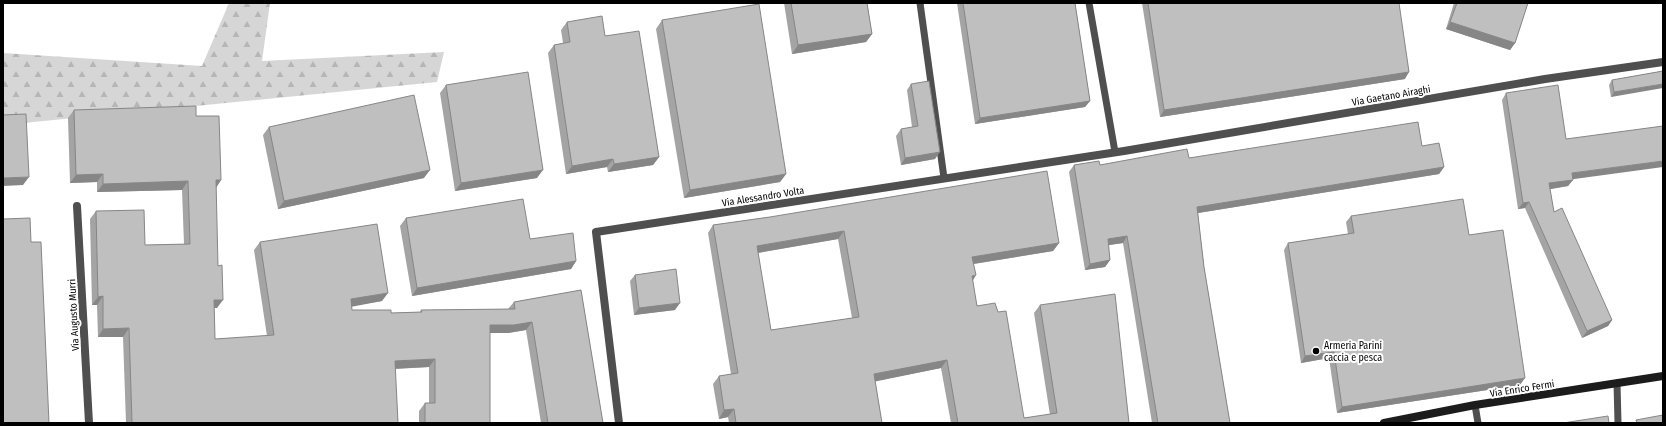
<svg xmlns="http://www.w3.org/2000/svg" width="1666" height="426" font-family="'Fira Sans Condensed',sans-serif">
  <defs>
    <pattern id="forest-firs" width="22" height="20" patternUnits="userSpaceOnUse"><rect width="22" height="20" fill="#d6d6d6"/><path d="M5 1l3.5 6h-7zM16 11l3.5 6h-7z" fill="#b6b6b6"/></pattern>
  </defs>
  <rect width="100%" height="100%" fill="#fff"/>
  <polygon fill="url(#forest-firs)" points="229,3 270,3 262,61 444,52 437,82 3,125 3,53 202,66"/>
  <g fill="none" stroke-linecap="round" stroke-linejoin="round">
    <g stroke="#4f4f4f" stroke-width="7">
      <polyline points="920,3 944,178"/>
      <polyline points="1089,3 1115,152"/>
      <polyline points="1617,383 1618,423"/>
      <polyline points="1475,405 1478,423"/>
    </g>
    <g stroke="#4f4f4f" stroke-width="8">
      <polyline points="77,206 89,423"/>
      <polyline points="619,423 596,232 1124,151 1545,79 1663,62"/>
    </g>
    <polyline stroke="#1c1c1c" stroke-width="8" points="1384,423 1475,405 1663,376"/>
  </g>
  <g fill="#a4a4a4" fill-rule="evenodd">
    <polygon points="784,3 867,3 872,34 866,42 792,54"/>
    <polygon points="957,3 1075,3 1090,101 1085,107 975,124"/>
    <polygon points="1142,3 1399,3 1405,79 1160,117"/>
    <polygon points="1454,3 1528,3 1515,43 1510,50 1446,29"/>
    <polygon points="662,20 786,174 780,182 684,198 656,29"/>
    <polygon points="567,22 605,36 659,157 653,165 608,172 607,167 566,174 548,53 554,45 563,43 561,30"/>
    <polygon points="1663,71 1611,97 1609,85 1612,80"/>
    <polygon points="911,84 935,159 901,165 896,136 901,129 912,127 907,90"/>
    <polygon points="446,85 537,178 455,191 440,93"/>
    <polygon points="1506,93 1573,179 1568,186 1550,189 1554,212 1612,320 1608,326 1582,338 1525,208 1518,209 1502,100"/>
    <polygon points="74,110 196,116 221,180 216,188 217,308 214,308 215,339 267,336 254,250 260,242 382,301 351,306 352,310 391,313 420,312 421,310 508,309 514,302 581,290 603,423 541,423 526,330 508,333 490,333 490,423 419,423 419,411 425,403 429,403 429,367 395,369 398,423 126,423 123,337 98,337 97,305 92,305 90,219 96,211 145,245 184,244 182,190 97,192 97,182 70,183 68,118"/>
    <polygon points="269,127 424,178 278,209 263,135"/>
    <polygon points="1422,146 1444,167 1439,174 1198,213 1204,267 1230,423 1152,423 1123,243 1108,245 1110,260 1105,267 1085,270 1069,172 1074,165 1100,165 1189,158"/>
    <polygon points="1351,216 1469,235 1520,385 1337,413 1329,358 1301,363 1284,250 1288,243 1348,234 1346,222"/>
    <path d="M770,217L1059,243L1053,251L974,264L972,281L977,306L1024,418L1050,415L1034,313L1040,305L1129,423H951L941,368L875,381L882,423H729L728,417L719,419L713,384L719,376L731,374L708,233L713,225ZM838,239L852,318L771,330L758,253Z"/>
    <polygon points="406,218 530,239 576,261 571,269 412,296 400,226"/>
    <polygon points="635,275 675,310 634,315 630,281"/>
  </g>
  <g fill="#868686">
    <polygon points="1450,22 1515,43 1510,50 1446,29"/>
    <polygon points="872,34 866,42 792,54 798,45"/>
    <polygon points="1409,72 1405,79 1160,117 1164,110"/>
    <polygon points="1663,84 1663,88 1611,97 1614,92"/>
    <polygon points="1090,101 1085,107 975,124 980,118"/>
    <polygon points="940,152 935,159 901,165 905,158"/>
    <polygon points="659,157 653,165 608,172 614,164"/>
    <polygon points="613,159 607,167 566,174 572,166"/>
    <polygon points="1663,161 1663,167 1567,180 1572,173"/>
    <polygon points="1444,167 1439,174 1192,214 1197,207"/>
    <polygon points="430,170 424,178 278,209 284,201"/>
    <polygon points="543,170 537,178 455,191 461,183"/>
    <polygon points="103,174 97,182 70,183 76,175"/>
    <polygon points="786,174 780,182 684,198 690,190"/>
    <polygon points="29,177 23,185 3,186 3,178"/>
    <polygon points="216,180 221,180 215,189"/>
    <polygon points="1573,180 1568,186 1545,190 1549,183"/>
    <polygon points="188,181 182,190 97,192 103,184"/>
    <polygon points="1529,202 1525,208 1518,209 1523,203"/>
    <polygon points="844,231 838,239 751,254 757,246"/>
    <polygon points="1127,236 1123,243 1103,246 1108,239"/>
    <polygon points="1059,243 1053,251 966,265 972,257"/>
    <polygon points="1110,260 1105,267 1085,270 1090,264"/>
    <polygon points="576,261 571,269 412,296 417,288"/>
    <polygon points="976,275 971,284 972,276"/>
    <polygon points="388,293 382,301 345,308 351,299"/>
    <polygon points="103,296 97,305 92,305 98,297"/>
    <polygon points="214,300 223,300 217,308 208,308"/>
    <polygon points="680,303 675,310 634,315 639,308"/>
    <polygon points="1612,320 1608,326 1582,338 1587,331"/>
    <polygon points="532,322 526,330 508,333 484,333 490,325"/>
    <polygon points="129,328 123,337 98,337 103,329"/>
    <polygon points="1334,352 1329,358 1301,363 1305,356"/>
    <polygon points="435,359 429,367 389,369 395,361"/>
    <polygon points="947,360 941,368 868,383 874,374"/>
    <polygon points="1525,378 1520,385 1337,413 1342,407"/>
    <polygon points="734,409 728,417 719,419 724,410"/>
  </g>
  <g fill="#bfbfbf" stroke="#868686" fill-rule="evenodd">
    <polygon points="791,3 867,3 872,34 798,45"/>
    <polygon points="963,3 1075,3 1090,101 980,118"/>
    <polygon points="1148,3 1399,3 1409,72 1164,110"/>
    <polygon points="1457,3 1528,3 1515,43 1450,22"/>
    <polygon points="759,4 786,174 690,190 662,20"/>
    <polygon points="602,16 605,36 639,31 659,157 614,164 613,159 572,166 554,45 570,42 567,22"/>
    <polygon points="1663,71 1663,84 1614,92 1612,80"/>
    <polygon points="528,72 543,170 461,183 446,85"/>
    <polygon points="929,81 940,152 905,158 901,129 918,126 911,84"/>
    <polygon points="1558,85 1566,139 1663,126 1663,161 1572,173 1573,180 1549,183 1554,212 1562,208 1612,320 1587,331 1529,202 1523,203 1506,93"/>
    <polygon points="414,95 430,170 284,201 269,127"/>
    <polygon points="196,106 196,116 219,116 221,180 216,180 218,266 222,265 223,300 214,300 215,339 274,335 260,242 377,224 388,293 351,299 352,310 391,310 391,313 422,312 421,310 515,309 514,302 581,290 603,423 548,423 532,322 514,325 490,325 490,423 425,423 425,403 435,403 435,359 395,361 398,423 132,423 129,328 103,329 103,296 98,297 96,211 144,210 145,245 190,244 188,181 103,184 103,174 76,175 74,110"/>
    <polygon points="26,114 29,177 3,178 3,115"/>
    <polygon points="1418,122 1422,146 1439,143 1444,167 1197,207 1204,267 1230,423 1158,423 1127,236 1108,239 1110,260 1090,264 1074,165 1099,161 1100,165 1187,149 1189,158"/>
    <path d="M1047,171L1059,243L972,257L976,275L972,276L977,306L995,303L998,312L1006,311L1024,418L1057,413L1040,305L1115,294L1129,423H958L947,360L874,374L882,423H736L734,409L724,410L719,376L738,373L713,225L770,217ZM844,231L859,317L771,330L757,246Z"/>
    <polygon points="523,199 530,239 573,233 576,261 417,288 406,218"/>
    <polygon points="1463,199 1469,235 1503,230 1525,378 1342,407 1334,352 1305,356 1288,243 1354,233 1351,216"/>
    <polygon points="30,218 31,242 41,242 49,423 3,423 3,219"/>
    <polygon points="676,269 680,303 639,308 635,275"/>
    <polygon points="1663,415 1663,423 1637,423 1636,420"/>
    <polygon points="1608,416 1609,423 1563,423"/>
  </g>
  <circle fill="#000" stroke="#fff" stroke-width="1.5" cx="1316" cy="351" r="4"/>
  <g text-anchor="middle" stroke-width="4" stroke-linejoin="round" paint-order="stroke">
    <g font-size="10" fill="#000" stroke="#fff">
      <text transform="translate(1391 95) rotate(-10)" y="4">Via Gaetano Airaghi</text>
      <text transform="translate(763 196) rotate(-9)" y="4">Via Alessandro Volta</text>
      <text transform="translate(73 315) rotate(-93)" y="4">Via Augusto Murri</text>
      <text transform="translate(1522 388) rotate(-9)" y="4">Via Enrico Fermi</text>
    </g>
    <g font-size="10" fill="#000" stroke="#fff" text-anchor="start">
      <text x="1324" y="349">Armeria Parini<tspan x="1324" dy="12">caccia e pesca</tspan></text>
    </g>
  </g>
  <rect width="1666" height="426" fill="none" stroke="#000000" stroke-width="8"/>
</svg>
